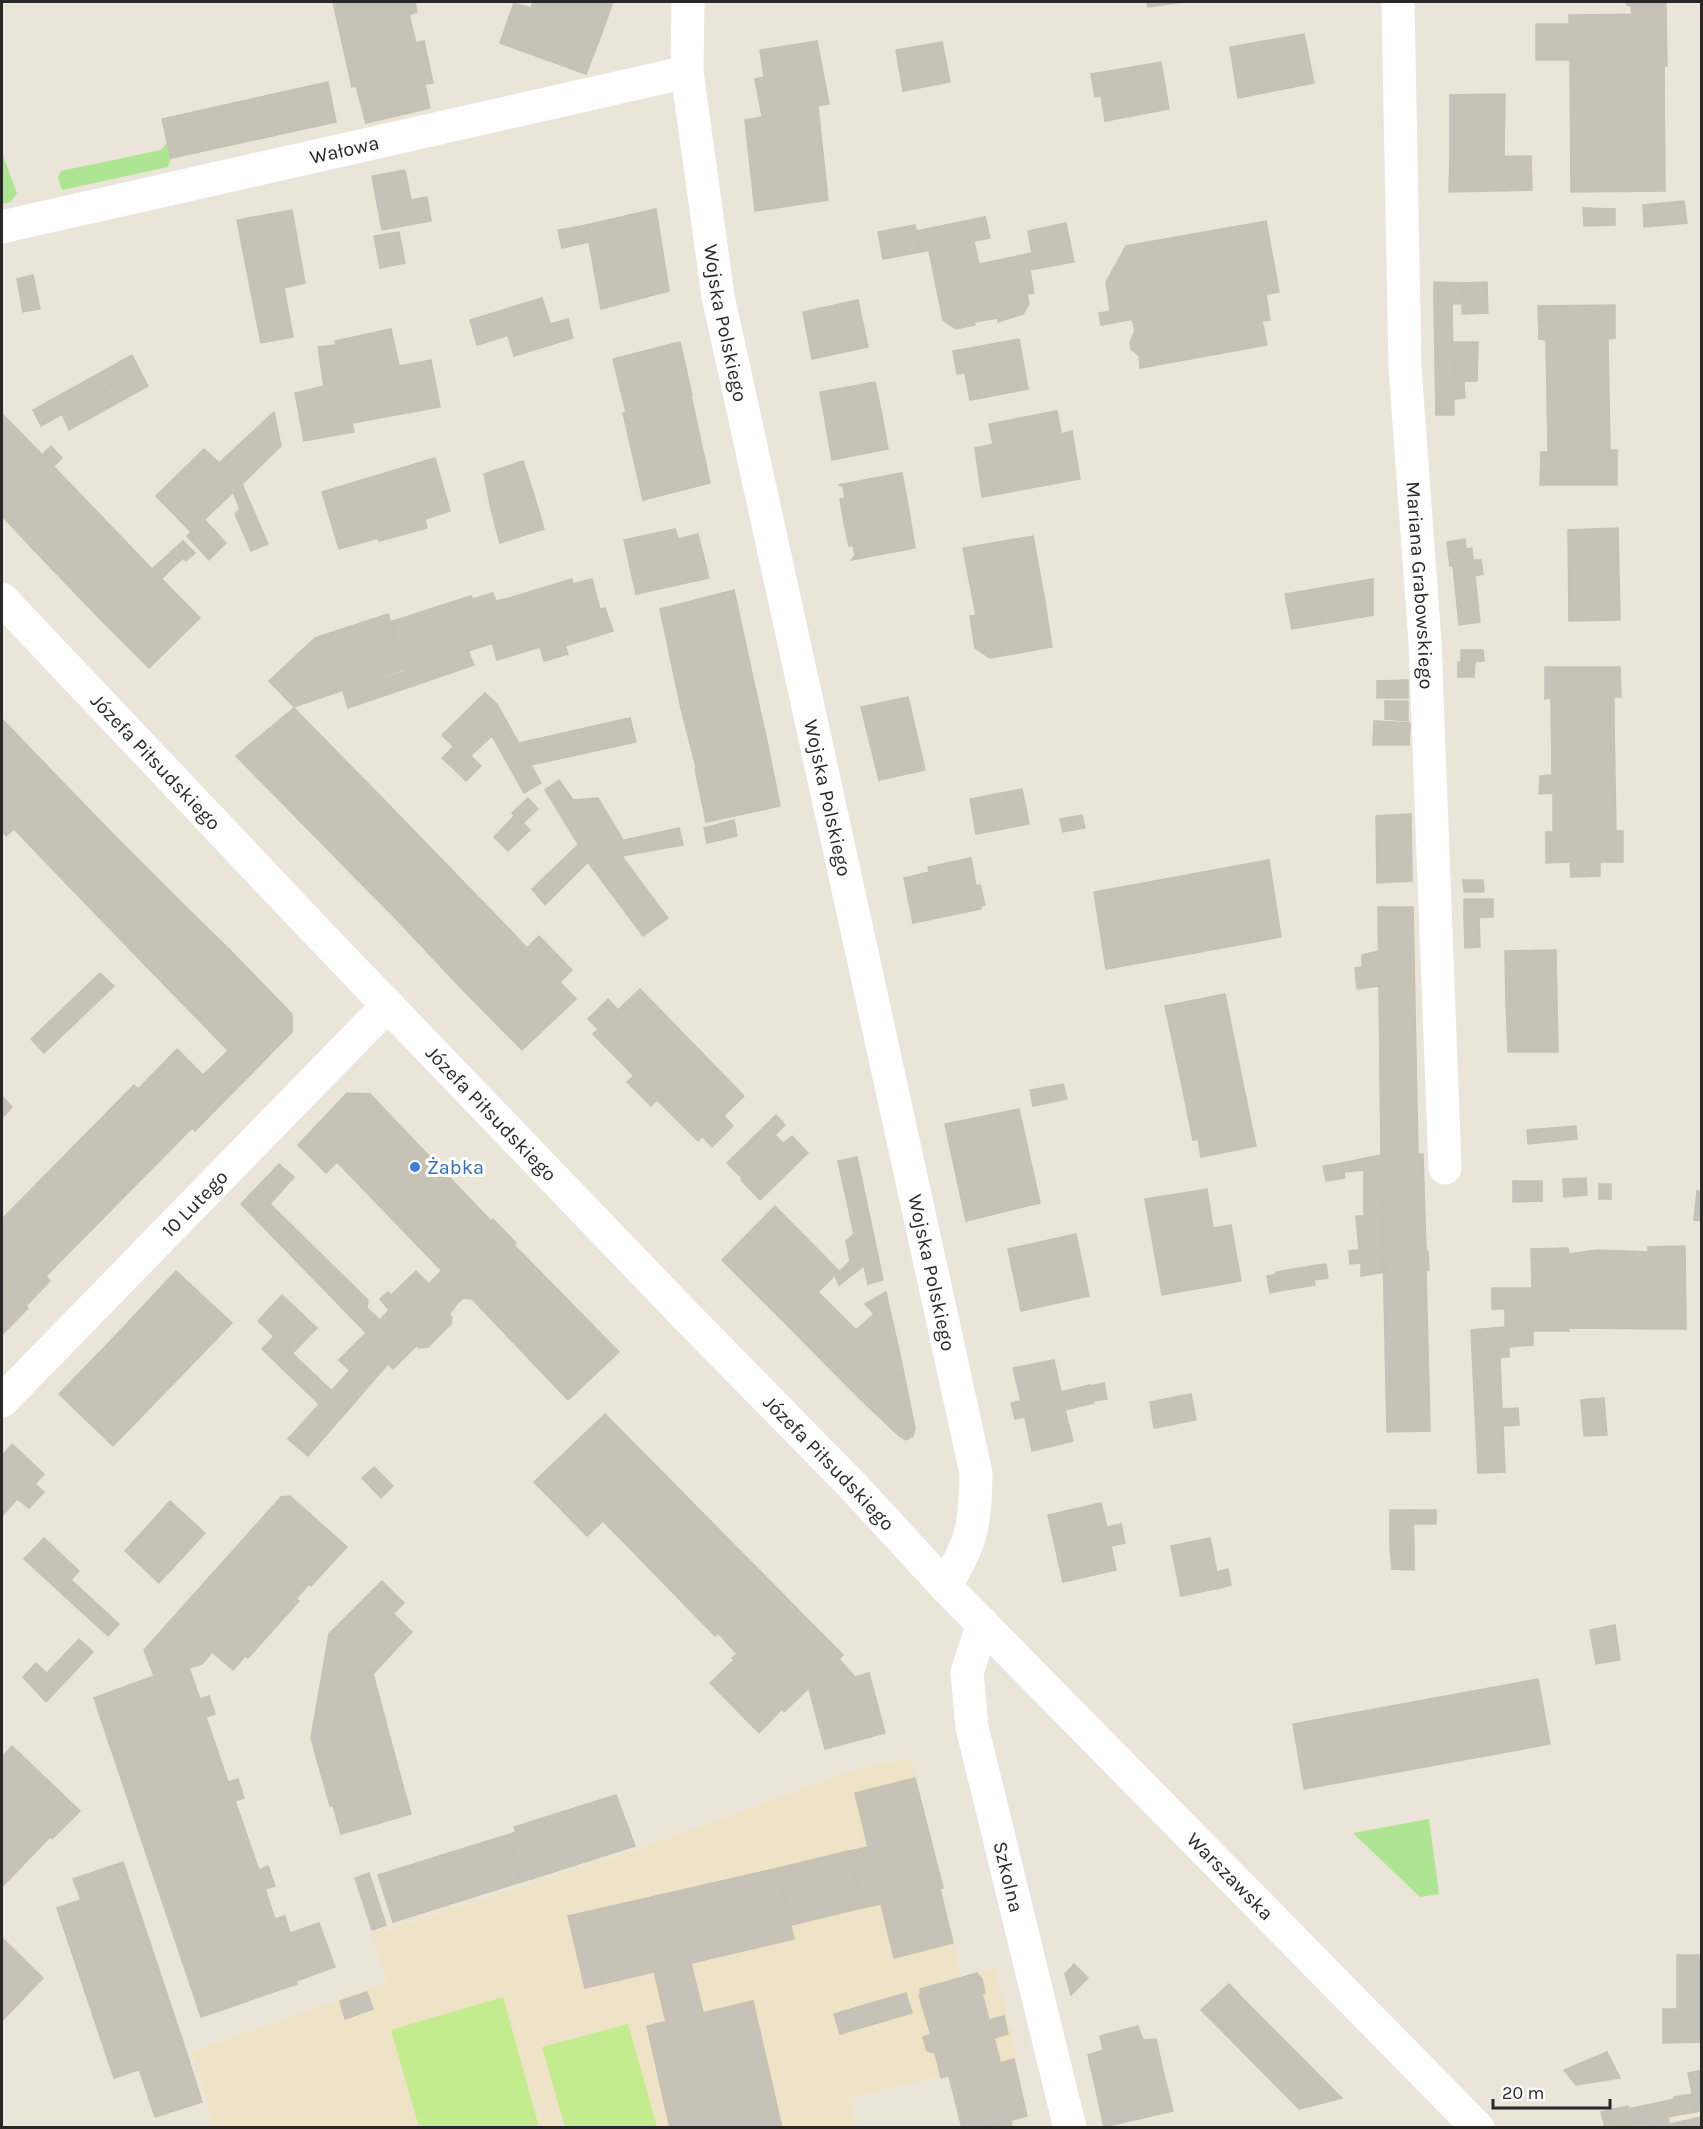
<svg xmlns="http://www.w3.org/2000/svg" width="1703" height="2129" font-family="Karla,sans-serif">
  <rect width="100%" height="100%" fill="#ebe4d9"/>
  <polygon fill="#eee3c7" points="910,1758 943,1888 940,1889 961,1977 995,1968 1018,2058 852,2098 857,2127 215,2128 191,2052 387,1982 372,1934 637,1849 853,1770"/>
  <g fill="#ade593">
    <polygon points="167,143 171,158 168,167 62,190 58,177 61,171 161,150"/>
    <polygon points="2,153 17,193 11,202 2,204"/>
    <polygon points="1429,1819 1439,1894 1420,1897 1353,1833"/>
  </g>
  <g fill="#c2ec8e">
    <polygon points="503,1997 539,2127 419,2127 391,2030"/>
    <polygon points="628,2024 657,2127 565,2127 542,2047"/>
  </g>
  <g fill="#c6c2b8" stroke="#c7c0b3" stroke-width="1.5">
    <polygon points="333,2 415,2 417,12 409,15 416,43 424,41 433,83 425,84 430,108 366,123 356,86 352,87"/>
    <polygon points="533,2 613,2 600,38 529,12"/>
    <polygon points="1147,2 1183,2 1148,7"/>
    <polygon points="1627,2 1666,2 1666,14 1632,14 1631,6 1627,5"/>
    <polygon points="514,3 531,8 529,12 600,38 586,74 500,43"/>
    <polygon points="1666,14 1667,66 1664,66 1665,191 1571,192 1570,60 1536,60 1536,24 1569,24 1569,15"/>
    <polygon points="1304,34 1314,83 1238,98 1230,47"/>
    <polygon points="817,41 829,104 762,116 755,79 764,77 760,50"/>
    <polygon points="942,42 950,82 903,91 896,50"/>
    <polygon points="1161,62 1169,109 1105,121 1101,96 1095,97 1091,74"/>
    <polygon points="328,82 336,122 171,158 162,119"/>
    <polygon points="1505,94 1504,158 1450,158 1450,95"/>
    <polygon points="818,107 828,200 755,211 745,120"/>
    <polygon points="1531,156 1532,190 1449,192 1450,158"/>
    <polygon points="405,170 411,200 427,197 431,221 382,230 372,176"/>
    <polygon points="1684,201 1687,223 1644,227 1643,205"/>
    <polygon points="1583,208 1615,209 1615,225 1584,226"/>
    <polygon points="656,209 669,291 601,309 586,225"/>
    <polygon points="292,210 305,283 284,288 293,337 261,343 237,220"/>
    <polygon points="985,217 990,238 920,252 916,231"/>
    <polygon points="1266,221 1279,292 1101,325 1099,313 1110,311 1106,282 1126,246"/>
    <polygon points="1066,223 1074,262 1030,270 1034,293 1027,294 1029,304 1023,314 998,322 998,318 974,322 975,325 956,329 943,320 929,251 974,242 979,264 1032,253 1028,231"/>
    <polygon points="586,225 589,242 562,248 558,230"/>
    <polygon points="915,225 920,252 883,259 878,232"/>
    <polygon points="399,232 405,263 380,268 374,236"/>
    <polygon points="33,275 40,309 23,312 17,279"/>
    <polygon points="1434,282 1463,283 1463,304 1434,303"/>
    <polygon points="1487,282 1488,313 1462,314 1463,283"/>
    <polygon points="1266,295 1270,320 1262,321 1267,345 1140,368 1139,356 1131,349 1130,343 1135,330 1132,319"/>
    <polygon points="542,298 550,323 477,345 470,320"/>
    <polygon points="858,300 868,347 812,359 803,312"/>
    <polygon points="1434,303 1452,304 1454,415 1436,415"/>
    <polygon points="1615,305 1615,338 1608,339 1610,450 1617,450 1617,485 1540,485 1541,452 1548,452 1546,340 1539,339 1538,306"/>
    <polygon points="568,319 573,338 514,356 508,336"/>
    <polygon points="391,329 399,366 431,360 440,407 352,423 354,432 304,441 295,393 324,386 318,347 336,345 335,341"/>
    <polygon points="1019,339 1028,389 970,400 965,373 957,374 953,351"/>
    <polygon points="680,342 692,395 626,412 613,359"/>
    <polygon points="1453,342 1478,342 1477,381 1454,382"/>
    <polygon points="132,355 140,371 41,426 33,410"/>
    <polygon points="140,371 148,386 69,430 62,414"/>
    <polygon points="875,382 882,416 826,426 820,392"/>
    <polygon points="1454,382 1464,382 1465,398 1454,399"/>
    <polygon points="691,396 710,483 643,500 623,413"/>
    <polygon points="1057,411 1061,434 1072,431 1080,479 982,497 975,448 993,444 989,424"/>
    <polygon points="274,412 281,446 242,484 218,464"/>
    <polygon points="2,414 23,435 2,456"/>
    <polygon points="882,416 888,449 832,460 826,426"/>
    <polygon points="23,435 83,497 31,547 2,516 2,456"/>
    <polygon points="51,446 62,458 53,467 42,455"/>
    <polygon points="204,449 242,484 191,532 156,496"/>
    <polygon points="435,458 450,511 425,519 427,528 379,541 378,538 339,549 322,492"/>
    <polygon points="523,461 534,495 491,509 484,474"/>
    <polygon points="902,473 909,511 844,522 840,499 845,498 843,486 838,485"/>
    <polygon points="242,484 268,544 251,551 235,514 240,509 233,492"/>
    <polygon points="534,495 544,529 500,543 491,509"/>
    <polygon points="83,497 152,569 101,620 31,547"/>
    <polygon points="909,511 915,548 851,560 855,556 853,545 849,546 844,522"/>
    <polygon points="204,519 226,543 209,560 187,536"/>
    <polygon points="1618,528 1620,620 1569,621 1568,530"/>
    <polygon points="675,529 678,539 698,534 709,578 636,594 624,540"/>
    <polygon points="1033,536 1045,602 976,615 963,548"/>
    <polygon points="1465,539 1466,549 1472,548 1473,560 1481,560 1483,574 1475,576 1480,622 1459,625 1453,566 1450,566 1447,542"/>
    <polygon points="183,541 195,553 186,561 183,558 162,578 152,569"/>
    <polygon points="152,569 200,618 149,668 101,620"/>
    <polygon points="572,579 573,584 592,579 600,609 517,635 506,599"/>
    <polygon points="1373,579 1373,615 1292,629 1285,594"/>
    <polygon points="734,590 756,692 681,708 660,609"/>
    <polygon points="493,593 496,601 505,599 516,636 406,670 390,622 471,596 473,599"/>
    <polygon points="1045,602 1052,647 990,658 975,648 970,616"/>
    <polygon points="605,608 613,631 565,646 557,623"/>
    <polygon points="388,614 405,669 294,707 269,681 315,638"/>
    <polygon points="557,623 568,654 544,661 535,630"/>
    <polygon points="535,630 540,647 497,660 492,643"/>
    <polygon points="1461,650 1483,650 1484,661 1461,662"/>
    <polygon points="468,651 474,665 348,708 343,691"/>
    <polygon points="1458,662 1475,662 1474,677 1458,677"/>
    <polygon points="1545,667 1620,667 1621,697 1614,697 1614,722 1616,831 1623,831 1623,862 1600,862 1600,876 1571,877 1570,862 1546,863 1546,832 1553,832 1553,793 1539,794 1540,776 1552,775 1551,698 1545,699"/>
    <polygon points="1408,680 1408,698 1377,698 1377,681"/>
    <polygon points="756,692 768,746 728,755 729,759 723,760 724,765 697,771 681,708"/>
    <polygon points="485,693 497,704 454,747 442,735"/>
    <polygon points="908,697 925,770 879,780 861,707"/>
    <polygon points="1385,701 1408,701 1408,721 1385,719"/>
    <polygon points="497,704 541,783 524,793 492,736 455,770 442,758"/>
    <polygon points="294,708 391,807 337,859 236,756"/>
    <polygon points="630,718 636,742 531,765 519,743"/>
    <polygon points="2,719 51,770 2,818"/>
    <polygon points="1374,721 1410,723 1409,745 1373,745"/>
    <polygon points="768,746 780,806 706,822 695,768 697,771 724,765 723,760 729,759 728,755"/>
    <polygon points="471,756 481,766 466,781 455,770"/>
    <polygon points="51,770 108,829 59,876 14,829 6,836 2,831 2,818"/>
    <polygon points="559,780 573,800 598,798 623,840 581,849 545,790"/>
    <polygon points="1022,789 1029,824 976,834 970,799"/>
    <polygon points="528,798 538,809 522,824 512,813"/>
    <polygon points="391,807 453,871 399,922 337,859"/>
    <polygon points="1411,814 1412,881 1377,883 1376,816"/>
    <polygon points="515,815 530,830 508,851 494,837"/>
    <polygon points="1082,815 1085,828 1063,832 1060,819"/>
    <polygon points="734,820 737,836 707,843 704,828"/>
    <polygon points="679,828 683,845 622,856 612,843"/>
    <polygon points="108,829 190,911 142,962 59,876"/>
    <polygon points="612,843 618,851 593,869 579,850"/>
    <polygon points="578,845 588,862 545,905 532,889"/>
    <polygon points="618,851 668,918 643,936 593,869"/>
    <polygon points="971,858 976,886 980,885 985,905 981,906 981,909 913,923 904,878 929,872 928,867"/>
    <polygon points="1269,860 1281,937 1106,969 1094,892"/>
    <polygon points="453,871 514,934 460,987 399,922"/>
    <polygon points="1463,880 1483,880 1484,892 1464,892"/>
    <polygon points="1464,899 1493,899 1493,917 1464,918"/>
    <polygon points="1378,907 1413,907 1418,1155 1381,1155"/>
    <polygon points="190,911 230,950 180,1001 142,962"/>
    <polygon points="1464,918 1479,918 1480,947 1465,948"/>
    <polygon points="514,934 527,948 539,936 572,970 560,982 576,999 522,1050 460,987"/>
    <polygon points="230,950 292,1014 292,1032 251,1074 180,1001"/>
    <polygon points="1556,950 1557,1001 1506,1002 1505,951"/>
    <polygon points="1378,951 1379,986 1357,989 1355,968 1362,967 1362,955"/>
    <polygon points="100,973 114,986 44,1053 31,1039"/>
    <polygon points="640,989 744,1096 698,1141 657,1100 651,1106 627,1082 634,1076 593,1034"/>
    <polygon points="1225,994 1239,1064 1180,1076 1165,1006"/>
    <polygon points="608,999 618,1010 598,1029 588,1019"/>
    <polygon points="1557,1001 1558,1052 1508,1052 1506,1002"/>
    <polygon points="177,1049 203,1075 228,1051 251,1074 195,1131 192,1128 46,1276 50,1281 26,1306 2,1280 2,1219 134,1085 138,1089"/>
    <polygon points="1239,1064 1252,1128 1193,1140 1180,1076"/>
    <polygon points="1063,1084 1067,1099 1033,1106 1030,1090"/>
    <polygon points="347,1093 370,1094 491,1221 443,1272 337,1162 326,1173 298,1145"/>
    <polygon points="2,1096 12,1107 2,1118"/>
    <polygon points="1019,1109 1040,1203 966,1221 945,1124"/>
    <polygon points="776,1115 785,1125 775,1135 783,1143 742,1178 727,1163"/>
    <polygon points="724,1116 733,1126 712,1147 703,1137"/>
    <polygon points="1576,1126 1577,1139 1528,1144 1527,1130"/>
    <polygon points="1252,1128 1256,1146 1201,1157 1198,1139"/>
    <polygon points="792,1136 808,1153 760,1200 741,1180"/>
    <polygon points="1423,1154 1426,1251 1428,1251 1429,1270 1426,1270 1430,1431 1387,1432 1381,1155"/>
    <polygon points="1381,1155 1383,1215 1364,1215 1364,1170 1344,1172 1342,1163"/>
    <polygon points="857,1157 874,1237 850,1261 846,1241 854,1234 838,1161"/>
    <polygon points="1342,1163 1345,1178 1326,1181 1323,1166"/>
    <polygon points="279,1164 294,1177 270,1204 368,1300 367,1308 380,1320 389,1310 380,1299 388,1292 391,1295 416,1271 430,1285 373,1340 241,1204"/>
    <polygon points="1586,1178 1587,1195 1564,1197 1563,1179"/>
    <polygon points="1513,1181 1542,1181 1542,1201 1513,1202"/>
    <rect x="1599" y="1184" width="12" height="15"/>
    <polygon points="1207,1189 1213,1228 1231,1225 1241,1281 1162,1295 1145,1199"/>
    <polygon points="1697,1191 1702,1192 1702,1221 1694,1220"/>
    <polygon points="775,1206 839,1271 786,1324 722,1260"/>
    <polygon points="1383,1215 1384,1272 1361,1276 1361,1263 1350,1264 1349,1251 1359,1250 1356,1216"/>
    <polygon points="493,1219 516,1243 514,1245 619,1352 568,1400 472,1299 463,1298 456,1305 449,1315 452,1317 451,1324 428,1347 419,1348 417,1345 393,1369 369,1344"/>
    <polygon points="1076,1234 1089,1296 1021,1311 1008,1249"/>
    <polygon points="874,1237 883,1280 868,1284 864,1266 839,1285 835,1276"/>
    <polygon points="1685,1246 1686,1329 1568,1328 1569,1331 1533,1331 1531,1249 1568,1248 1569,1254 1597,1250 1648,1252 1648,1247"/>
    <polygon points="1326,1264 1328,1278 1314,1280 1311,1266"/>
    <polygon points="1311,1266 1315,1285 1279,1291 1276,1272"/>
    <polygon points="176,1271 232,1323 175,1382 120,1331"/>
    <polygon points="1277,1274 1279,1291 1270,1293 1267,1276"/>
    <polygon points="3,1283 28,1308 2,1335 2,1285"/>
    <polygon points="1492,1288 1532,1288 1533,1331 1505,1329 1505,1309 1492,1309"/>
    <polygon points="818,1292 856,1330 888,1302 899,1350 858,1397 786,1324"/>
    <polygon points="886,1292 888,1302 874,1314 865,1304"/>
    <polygon points="282,1295 317,1328 292,1354 258,1321"/>
    <polygon points="1505,1327 1533,1331 1533,1345 1509,1347 1509,1357 1500,1357 1502,1409 1518,1408 1519,1425 1503,1426 1505,1472 1478,1473 1471,1330"/>
    <polygon points="120,1331 175,1382 113,1446 59,1394"/>
    <polygon points="366,1333 373,1340 369,1344 371,1347 350,1371 339,1360"/>
    <polygon points="274,1336 333,1392 320,1405 262,1349"/>
    <polygon points="371,1347 388,1364 308,1456 288,1439"/>
    <polygon points="899,1350 915,1428 913,1436 906,1440 899,1436 858,1397"/>
    <polygon points="1054,1360 1061,1392 1090,1385 1094,1403 1065,1410 1073,1441 1032,1451 1025,1417 1015,1419 1011,1403 1021,1401 1013,1368"/>
    <polygon points="1104,1383 1107,1399 1094,1401 1090,1386"/>
    <polygon points="1191,1394 1196,1420 1154,1428 1150,1402"/>
    <polygon points="1604,1398 1607,1435 1584,1436 1581,1400"/>
    <polygon points="605,1414 843,1655 784,1712 732,1658 737,1654 718,1633 715,1636 603,1521 587,1536 534,1482"/>
    <polygon points="12,1444 44,1474 35,1484 44,1492 29,1508 17,1499 2,1516 2,1456"/>
    <polygon points="374,1467 393,1486 381,1498 362,1478"/>
    <polygon points="290,1496 347,1547 311,1586 309,1584 296,1599 299,1601 248,1658 245,1656 233,1670 212,1652 202,1664 189,1668 200,1699 209,1696 215,1714 206,1717 228,1782 238,1779 244,1798 235,1801 259,1870 268,1866 275,1886 265,1889 275,1919 285,1916 290,1933 319,1923 335,1967 296,1981 297,1984 201,2017 94,1698 154,1676 144,1650 281,1497"/>
    <polygon points="170,1501 205,1533 159,1583 125,1551"/>
    <polygon points="1101,1503 1107,1527 1121,1524 1125,1543 1111,1546 1116,1570 1063,1582 1048,1515"/>
    <polygon points="1390,1510 1413,1510 1414,1546 1390,1547"/>
    <rect x="1413" y="1510" width="23" height="14"/>
    <polygon points="44,1538 79,1571 60,1592 24,1559"/>
    <polygon points="1210,1538 1220,1588 1181,1596 1171,1546"/>
    <polygon points="1414,1546 1414,1570 1392,1569 1390,1547"/>
    <polygon points="1228,1569 1231,1585 1220,1588 1216,1572"/>
    <polygon points="71,1580 119,1624 108,1636 60,1592"/>
    <polygon points="382,1581 404,1603 393,1614 371,1592"/>
    <polygon points="371,1592 412,1632 373,1674 329,1634"/>
    <polygon points="1615,1625 1620,1660 1596,1664 1590,1630"/>
    <polygon points="329,1634 373,1674 403,1786 330,1806 311,1738"/>
    <polygon points="79,1639 93,1652 46,1702 23,1677 36,1663 47,1673"/>
    <polygon points="839,1659 855,1677 869,1673 885,1733 825,1749 809,1689"/>
    <polygon points="734,1660 782,1709 759,1733 710,1683"/>
    <polygon points="1538,1679 1550,1744 1304,1789 1293,1724"/>
    <polygon points="12,1746 80,1811 52,1839 50,1837 2,1887 2,1757"/>
    <polygon points="915,1778 943,1888 940,1889 953,1943 894,1958 881,1904 862,1908 849,1851 868,1847 855,1793"/>
    <polygon points="403,1786 411,1814 341,1834 333,1805"/>
    <polygon points="616,1795 635,1846 531,1879 514,1827"/>
    <polygon points="516,1832 531,1879 521,1882 507,1835"/>
    <polygon points="507,1835 521,1882 393,1922 378,1875"/>
    <polygon points="849,1851 862,1908 791,1925 778,1868"/>
    <polygon points="123,1862 130,1883 81,1900 73,1879"/>
    <polygon points="778,1868 794,1939 585,1988 568,1916"/>
    <polygon points="369,1873 386,1925 372,1930 355,1878"/>
    <polygon points="130,1883 187,2054 114,2078 57,1908"/>
    <polygon points="2,1938 43,1978 2,2021"/>
    <polygon points="1677,1955 1702,1955 1702,2042 1663,2043 1663,2009 1677,2009"/>
    <polygon points="691,1963 703,2013 666,2022 654,1971"/>
    <polygon points="1074,1964 1088,1978 1071,1995 1065,1974"/>
    <polygon points="977,1973 982,1979 985,1993 982,1993 989,2020 1004,2016 1008,2034 994,2038 1000,2061 941,2078 935,2053 927,2051 923,2037 931,2035 919,1995 921,1994 920,1989"/>
    <polygon points="1229,1984 1253,2009 1226,2035 1201,2010"/>
    <polygon points="367,1992 373,2009 345,2019 340,2001"/>
    <polygon points="906,1993 912,2013 840,2034 834,2014"/>
    <polygon points="753,2001 782,2128 670,2128 647,2026"/>
    <polygon points="1253,2009 1342,2098 1299,2109 1226,2035"/>
    <polygon points="1138,2026 1143,2040 1156,2039 1164,2075 1096,2090 1088,2055 1103,2050 1100,2036"/>
    <polygon points="1607,2052 1620,2078 1576,2085 1564,2070"/>
    <polygon points="187,2054 202,2102 155,2117 139,2069"/>
    <polygon points="1014,2059 1027,2116 983,2128 962,2128 949,2076"/>
    <polygon points="1702,2070 1702,2110 1696,2112 1688,2073"/>
    <polygon points="1164,2075 1173,2111 1104,2127 1096,2090"/>
    <polygon points="1692,2094 1696,2112 1678,2115 1674,2097"/>
    <polygon points="1675,2099 1678,2115 1631,2125 1628,2109"/>
    <polygon points="1628,2106 1631,2125 1605,2128 1601,2112"/>
    <polygon points="1668,2117 1670,2128 1635,2128 1634,2124"/>
    <polygon points="1702,2117 1702,2128 1670,2128 1669,2124"/>
    <polygon points="1011,2121 1012,2128 983,2128"/>
  </g>
  <g fill="none" stroke-linecap="round" stroke-linejoin="round">
    <g stroke="#fff" stroke-width="33">
      <path id="s1" d="M1398,2L1405,368L1425,642L1445,1168"/>
      <path id="s2" d="M2,227L687,72"/>
      <path id="s3" d="M983,1624L967,1672L972,1727L1070,2128"/>
    </g>
    <g stroke="#fff" stroke-width="33">
      <path id="s4" d="M688,2L687,72L718,296L976,1473C975,1525 973,1541 945,1586"/>
      <path id="s5" d="M2,599L320,935L688,1318L852,1485L945,1586L1478,2128"/>
      <path id="s6" d="M2,1401L388,1005"/>
    </g>
  </g>
  <circle fill="#3f7fe0" stroke="#fff" stroke-width="2" cx="415" cy="1167" r="6"/>
  <g text-anchor="middle" stroke-width="6" stroke-linejoin="round" paint-order="stroke">
    <g font-size="20" fill="#282828" stroke="#fff">
      <text dy="7" stroke="none"><textPath href="#s2" startOffset="351">Wałowa</textPath></text>
      <text dy="7" stroke="none"><textPath href="#s4" startOffset="324">Wojska Polskiego</textPath></text>
      <text dy="7" stroke="none"><textPath href="#s1" startOffset="584">Mariana Grabowskiego</textPath></text>
      <text dy="7" stroke="none"><textPath href="#s5" startOffset="224">Józefa Piłsudskiego</textPath></text>
      <text dy="7" stroke="none"><textPath href="#s4" startOffset="810">Wojska Polskiego</textPath></text>
      <text dy="7" stroke="none"><textPath href="#s5" startOffset="710">Józefa Piłsudskiego</textPath></text>
      <text dy="7" stroke="none"><textPath href="#s6" startOffset="276">10 Lutego</textPath></text>
      <text dy="7" stroke="none"><textPath href="#s4" startOffset="1296">Wojska Polskiego</textPath></text>
      <text dy="7" stroke="none"><textPath href="#s5" startOffset="1196">Józefa Piłsudskiego</textPath></text>
      <text dy="7" stroke="none"><textPath href="#s3" startOffset="260">Szkolna</textPath></text>
      <text dy="7" stroke="none"><textPath href="#s5" startOffset="1772">Warszawska</textPath></text>
    </g>
    <g font-size="20" fill="#366cbe" stroke="#fff" text-anchor="start">
      <text x="427" y="1174">Żabka</text>
    </g>
  </g>
  <rect width="1703" height="2129" fill="none" stroke="#282828" stroke-width="6"/>
  <path d="M1493 2099v9h117v-9" fill="none" stroke="#282828" stroke-width="3"/>
  <text x="1502" y="2099" font-size="18" fill="#282828" stroke="#ffffff" stroke-width="4.5" paint-order="stroke">20 m</text>
</svg>
